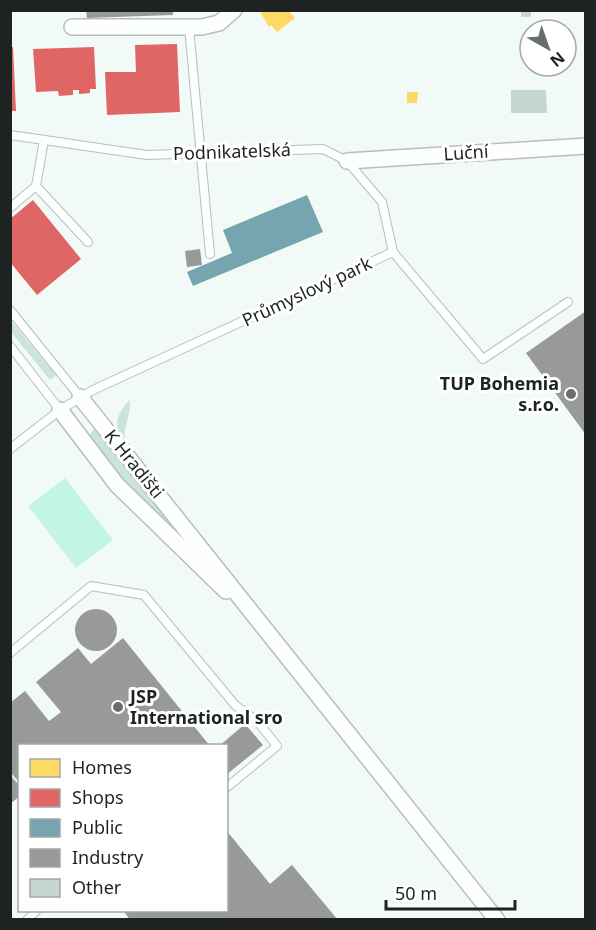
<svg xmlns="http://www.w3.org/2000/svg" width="596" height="930" font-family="'Noto Sans',sans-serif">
  <rect width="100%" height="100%" fill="#f2faf8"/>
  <g fill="#cae3db">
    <polygon points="10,320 56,375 50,380 11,332"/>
    <path d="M130,400C131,416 122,429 125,446C113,431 115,413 130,400Z"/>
    <polygon points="93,430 97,430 189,542 189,547 131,495 88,439"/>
  </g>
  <polygon fill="#c2f5e6" points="65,478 113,540 76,568 28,506"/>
  <g fill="#ffd966">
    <polygon points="259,10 288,10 295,18 277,32 271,25 269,27"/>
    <polygon points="407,92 418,92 417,103 407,103"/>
  </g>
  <g fill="#e06666">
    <polygon points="177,44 180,112 107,115 105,72 136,72 135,45"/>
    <polygon points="10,47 13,47 16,111 10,111"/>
    <polygon points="94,47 96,89 90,89 90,93 79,94 79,90 73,90 73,95 59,96 58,91 36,92 33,49"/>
    <polygon points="33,200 81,259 37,295 10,262 10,219"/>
  </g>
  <polygon fill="#76a5af" points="307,195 323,232 193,286 187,272 232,253 223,230"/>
  <g fill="#999">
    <polygon points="86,10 173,10 173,15 87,18"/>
    <polygon points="200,249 202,265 187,267 185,251"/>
    <polygon points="586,311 586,435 526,353"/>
    <circle cx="96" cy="630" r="21"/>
    <polygon points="123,638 210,746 20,746 20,783 10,772 10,703 25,691 49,721 61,712 36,682 78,648 91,664"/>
    <polygon points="245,724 263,745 226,775 226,746 219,746"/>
    <polygon points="10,775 20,786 20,796 10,804"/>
    <polygon points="226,830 270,884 292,865 338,920 130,920 123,910 226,910"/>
  </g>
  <g fill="#c6d7d3">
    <rect x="521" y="10" width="10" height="7"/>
    <polygon points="511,90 546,90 547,113 511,113"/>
  </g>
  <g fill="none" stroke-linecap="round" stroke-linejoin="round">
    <defs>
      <g id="lane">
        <polyline points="189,27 210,254"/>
        <polyline points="10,135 147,155 323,149 347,161 382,202 393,252 483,359 568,302"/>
        <polyline points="36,186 88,242"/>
        <polyline points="10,208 36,186 44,140"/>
        <polyline points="10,310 80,397"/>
        <polyline points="10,346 60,410"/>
        <polyline points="10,449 60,410 93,390 393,252"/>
        <polyline points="10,653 91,586 144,595 235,705 258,722 277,746 226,788"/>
        <polyline points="27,920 37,910"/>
      </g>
      <g id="street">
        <polyline points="72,27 202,27 219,23 234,10"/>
        <polyline points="347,161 586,146"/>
        <polyline points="80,397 497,920"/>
        <polyline points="60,410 117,485 226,591"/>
      </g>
    </defs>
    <use href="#lane" stroke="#b8bebd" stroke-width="10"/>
    <use href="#street" stroke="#b8bebd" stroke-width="18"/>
    <use href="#lane" stroke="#fdfefe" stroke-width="8"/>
    <use href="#street" stroke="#fdfefe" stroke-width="15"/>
  </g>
  <g fill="#686e6d" stroke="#fff" stroke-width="2">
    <circle cx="571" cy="394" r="6"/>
    <circle cx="118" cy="707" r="6"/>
  </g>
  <g text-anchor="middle" stroke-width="6" stroke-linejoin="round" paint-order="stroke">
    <g font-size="18" fill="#1e2322" stroke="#fff">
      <text transform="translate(232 152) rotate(-2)" y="6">Podnikatelská</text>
      <text transform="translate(466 153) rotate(-4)" y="6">Luční</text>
      <text transform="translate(307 292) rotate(-25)" y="6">Průmyslový park</text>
      <text transform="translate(134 464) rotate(51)" y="6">K Hradišti</text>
    </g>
    <g font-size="18" font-weight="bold" fill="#1e2322" stroke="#fff" text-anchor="end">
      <text x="559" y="390">TUP Bohemia<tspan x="559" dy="21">s.r.o.</tspan></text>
      <text x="130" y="703" text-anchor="start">JSP<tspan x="130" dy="21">International sro</tspan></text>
    </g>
  </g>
  <rect width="596" height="930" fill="none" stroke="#1e2322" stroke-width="24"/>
  <rect x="18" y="744" width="210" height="168" fill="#ffffff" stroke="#a5a7a7" stroke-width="1.5"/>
  <rect x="30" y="759" width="30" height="18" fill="#ffd966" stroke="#a5a7a7" stroke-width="1.5"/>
  <text x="72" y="774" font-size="18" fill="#1e2322">Homes</text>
  <rect x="30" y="789" width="30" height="18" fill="#e06666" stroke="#a5a7a7" stroke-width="1.5"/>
  <text x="72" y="804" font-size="18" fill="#1e2322">Shops</text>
  <rect x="30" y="819" width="30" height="18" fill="#76a5af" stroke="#a5a7a7" stroke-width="1.5"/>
  <text x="72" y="834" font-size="18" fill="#1e2322">Public</text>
  <rect x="30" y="849" width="30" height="18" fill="#999999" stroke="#a5a7a7" stroke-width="1.5"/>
  <text x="72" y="864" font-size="18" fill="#1e2322">Industry</text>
  <rect x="30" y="879" width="30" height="18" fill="#c6d7d3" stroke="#a5a7a7" stroke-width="1.5"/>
  <text x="72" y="894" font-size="18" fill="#1e2322">Other</text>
  <g transform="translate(548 48) rotate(140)"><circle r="28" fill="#ffffff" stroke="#a5a7a7" stroke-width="1.5"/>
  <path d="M0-4.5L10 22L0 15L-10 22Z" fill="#686e6d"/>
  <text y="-9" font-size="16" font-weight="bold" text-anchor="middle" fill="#1e2322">N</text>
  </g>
  <path d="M386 900v9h129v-9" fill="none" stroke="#1e2322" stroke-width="3"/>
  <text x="395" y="900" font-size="18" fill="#1e2322" stroke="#ffffff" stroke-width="4.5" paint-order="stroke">50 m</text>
</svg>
